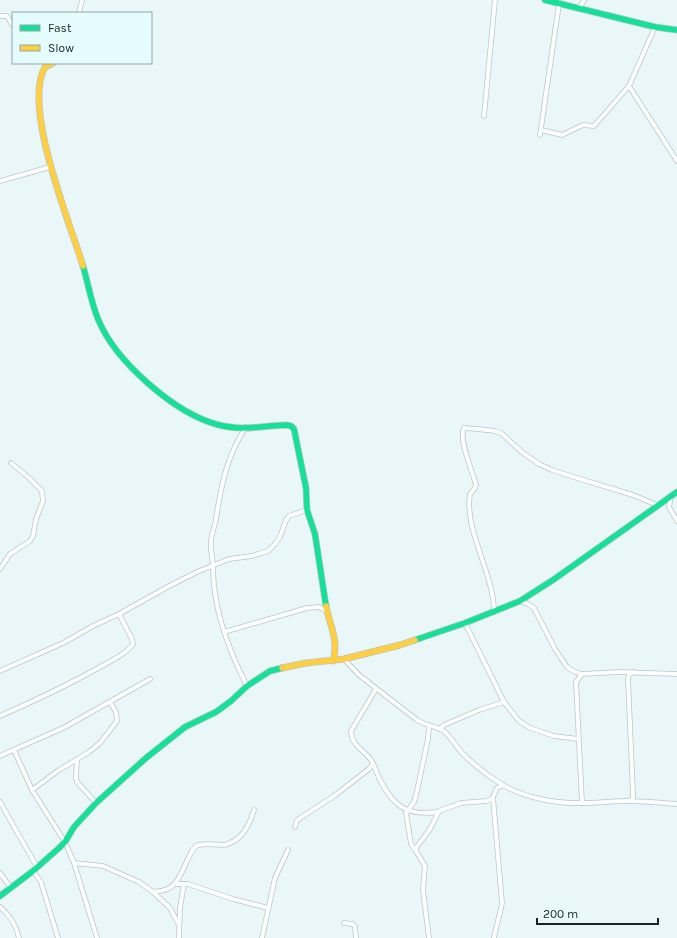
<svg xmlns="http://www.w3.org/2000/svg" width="677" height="938" font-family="Karla,sans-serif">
  <rect width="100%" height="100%" fill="#eaf7f8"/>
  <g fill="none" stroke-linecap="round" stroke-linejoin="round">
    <defs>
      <g id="street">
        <polyline points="579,9 584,0"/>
        <polyline points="79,13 82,0"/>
        <polyline points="0,16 7,16 13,26"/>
        <polyline points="629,86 677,161"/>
        <polyline points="484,116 495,0"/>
        <polyline points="541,130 562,135 583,125 594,126 629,86 655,27"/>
        <polyline points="540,135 559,4"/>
        <polyline points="0,181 50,167"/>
        <path d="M246,427C227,455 221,486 216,519C215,527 211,534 211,542C210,551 213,559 213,567C213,608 228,649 247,686"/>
        <polyline points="671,496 669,507 677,521"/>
        <polyline points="0,569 10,554 30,541 33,536 36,519 43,501 42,491 29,478 11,463"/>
        <polyline points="520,601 528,604 534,608 555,649 567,667 575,672 582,674 619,672 677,674"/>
        <path d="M494,612C494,573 464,531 470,494L475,488L476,485C473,473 458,438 464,428L478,429L495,431L501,433L523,453L539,464L552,470L577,478L633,495L657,505"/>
        <polyline points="465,623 504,702 519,721 530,728 554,736 578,739"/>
        <polyline points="224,632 307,608 319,607 327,611"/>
        <path d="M344,659L359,675L417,720C426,726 438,726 445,732C451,738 456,746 462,753C474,765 488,776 503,785C525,798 557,804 583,803C598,803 613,801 628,801C644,801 661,803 677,804"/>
        <polyline points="0,671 63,643 93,626 119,614 171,585 197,572 229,559 252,556 268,551 275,544 280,537 286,520 289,516 307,510"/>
        <polyline points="582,674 576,682 582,803"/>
        <path d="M376,689L351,731C351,745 364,750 371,760C375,766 377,774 380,780C394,807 407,816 438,812"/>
        <path d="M0,716C34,701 68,685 100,667C111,661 126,654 133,644L132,639L119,614"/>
        <polyline points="440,729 444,725 479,710 504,702"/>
        <polyline points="14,750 32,790 65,842 74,863 97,938"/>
        <polyline points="0,756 65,727 150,679"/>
        <polyline points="77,760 76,778 77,782 96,803"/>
        <polyline points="32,790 59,770 89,752 100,743 117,721 116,712 110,702"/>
        <path d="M493,798L502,903C500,915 496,926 494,938"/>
        <polyline points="629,801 633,798 633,794 628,679 629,675 633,672"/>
        <polyline points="0,802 37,867"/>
        <polyline points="295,827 297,820 334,796 369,769 373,764"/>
        <polyline points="416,851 411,844 406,813 414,802 417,791 428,739 429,726"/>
        <polyline points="74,863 103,866 139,882 153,892 170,908 179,925"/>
        <polyline points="33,871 41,882 58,938"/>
        <polyline points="0,873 11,888"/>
        <polyline points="175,884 188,884 233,899 268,908"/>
        <path d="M153,892C160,891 166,891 171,887C183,879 189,848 198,845C206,843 216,845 224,845C242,841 249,826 254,810"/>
        <path d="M0,907C11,916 16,925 19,938"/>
        <polyline points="344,923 353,924 355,927 356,938"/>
        <polyline points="179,938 180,908 184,884"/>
        <polyline points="262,938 275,878 288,850"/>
        <polyline points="429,938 423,890 425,866 416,851 416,848 430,829 439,811 461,803 486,801 492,799 497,788 504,785"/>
      </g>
      <g id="fast">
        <polyline points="545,0 655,27 677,30"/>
        <path d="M83,266C88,283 91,302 98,319C115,361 175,414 219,425C241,431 264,426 286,425L291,426L294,429L306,488L307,510L315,534L326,606"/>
        <polyline points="415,640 465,623 520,601 553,580 677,492"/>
        <polyline points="0,896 33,871 59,848 65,842 74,827 96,803 146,758 185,727 216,712 231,701 247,686 270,671 282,668"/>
      </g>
      <g id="slow">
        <path d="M53,63L45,67C22,107 70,223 83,266"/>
        <path d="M326,606C330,627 339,639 333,661"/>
        <polyline points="282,668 306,663 344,659 400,645 415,640"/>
      </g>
    </defs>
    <use href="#street" stroke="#bbc6c6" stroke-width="5.5"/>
    <use href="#fast" stroke="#bbc6c6" stroke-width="7"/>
    <use href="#slow" stroke="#bbc6c6" stroke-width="7"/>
    <use href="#street" stroke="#fcfefe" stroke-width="4"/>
    <use href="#fast" stroke="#16e098" stroke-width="5.5"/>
    <use href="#slow" stroke="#ffcf43" stroke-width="5.5"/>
  </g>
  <rect x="12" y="12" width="140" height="52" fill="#e4fcfe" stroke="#93a5a6"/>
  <rect x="20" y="25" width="20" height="6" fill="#16e098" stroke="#93a5a6"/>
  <text x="48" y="32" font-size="12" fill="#192222">Fast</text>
  <rect x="20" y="45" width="20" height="6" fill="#ffcf43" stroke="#93a5a6"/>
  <text x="48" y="52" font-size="12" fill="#192222">Slow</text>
  <path d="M537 918v6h121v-6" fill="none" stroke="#192222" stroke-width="2"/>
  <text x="543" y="918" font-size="12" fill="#192222" stroke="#e4fcfe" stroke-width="3" paint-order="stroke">200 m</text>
</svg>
